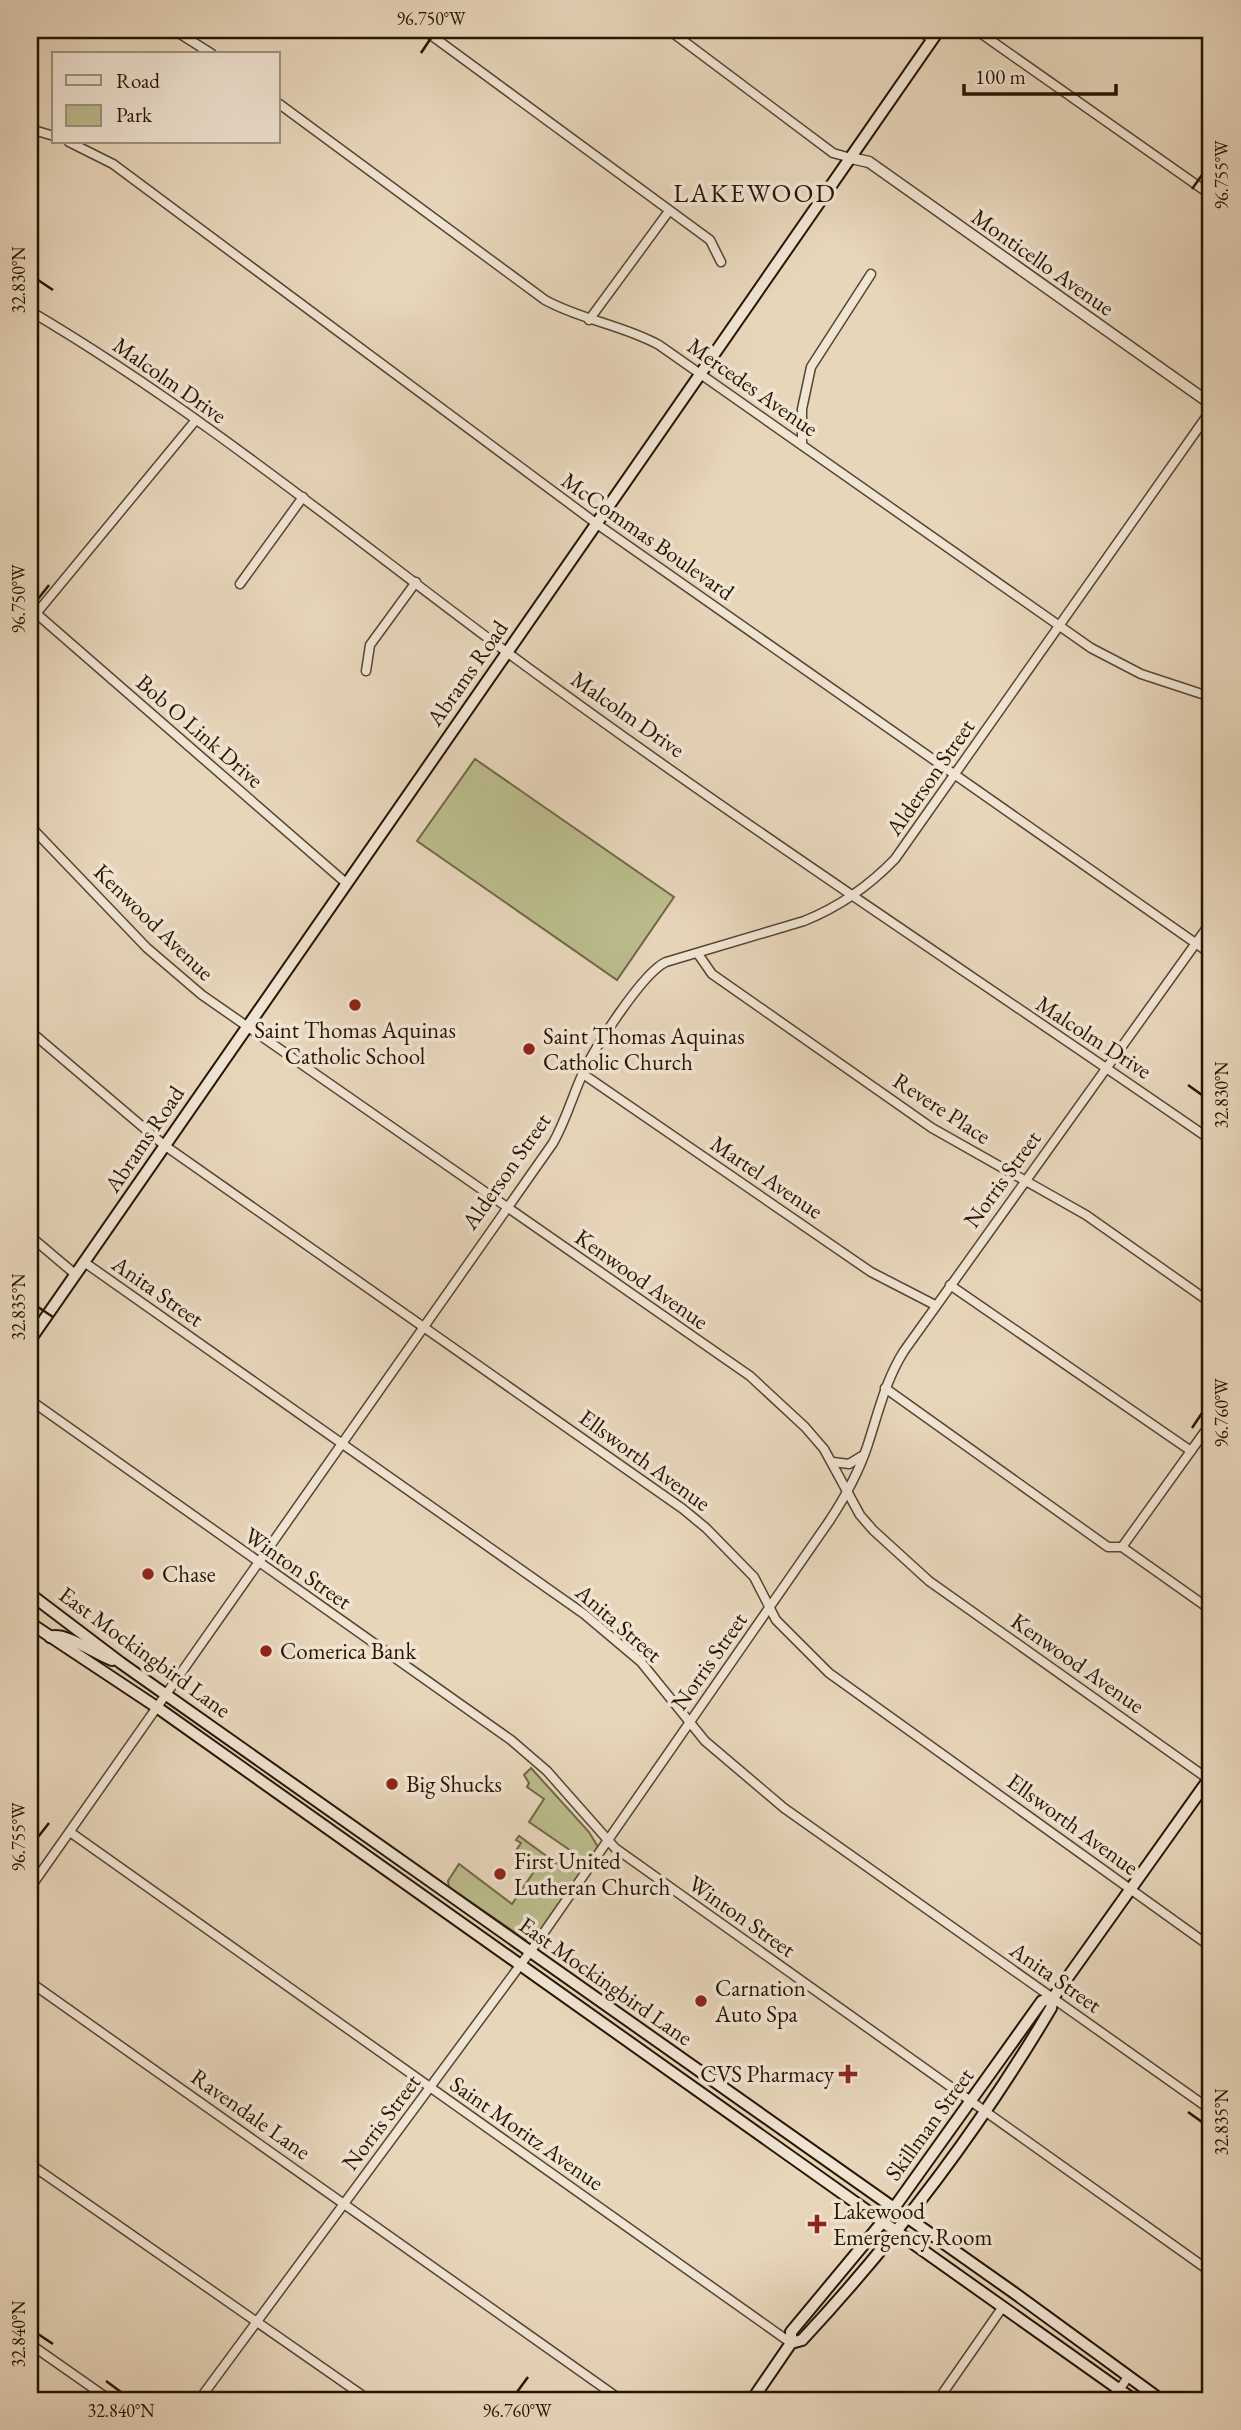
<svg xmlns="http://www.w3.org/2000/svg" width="1241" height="2430" font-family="'EB Garamond',serif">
  <rect width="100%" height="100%" fill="#e8d6bb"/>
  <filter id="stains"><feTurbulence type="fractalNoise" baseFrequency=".00286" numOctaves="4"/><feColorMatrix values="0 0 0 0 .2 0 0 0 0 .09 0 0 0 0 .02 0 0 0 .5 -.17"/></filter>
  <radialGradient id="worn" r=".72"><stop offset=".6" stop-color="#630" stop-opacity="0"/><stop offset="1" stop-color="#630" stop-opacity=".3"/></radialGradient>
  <g fill="#bbbc8c" stroke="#706846" stroke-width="2">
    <polygon points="475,759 674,897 617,980 417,841"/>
    <polygon points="531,1768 589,1832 598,1847 537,1937 526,1940 449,1887 448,1881 459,1864 512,1904 537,1867 515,1852 521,1843 516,1840 519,1836 567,1871 577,1855 529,1822 544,1799 527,1787 529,1783 524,1775"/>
  </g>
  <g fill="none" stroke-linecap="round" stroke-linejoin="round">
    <defs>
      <g id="minor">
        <polyline points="174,30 212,54"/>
        <polyline points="424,30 710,240 721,262"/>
        <polyline points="669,30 833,153 851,158"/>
        <polyline points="916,30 933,39"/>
        <polyline points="976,30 1211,195"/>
        <path d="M278,103L545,300C581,320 623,325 659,345L1091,648L1141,674L1211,697"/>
        <polyline points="30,129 54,136"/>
        <polyline points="69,142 113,164 597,524 1211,954"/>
        <path d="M30,311C198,410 350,536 508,653C737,822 977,978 1211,1140"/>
        <polyline points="589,320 669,211"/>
        <polyline points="802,445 802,409 811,367 871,274"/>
        <polyline points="240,584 303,497"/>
        <polyline points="30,608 346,883"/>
        <polyline points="30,621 195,421"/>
        <polyline points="366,671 370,645 416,582"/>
        <polyline points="30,826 147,948 202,995 750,1376 805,1427 824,1449 860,1515 873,1530 929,1581 1211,1781"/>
        <polyline points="698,954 712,974 932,1128 1086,1215 1211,1303"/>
        <polyline points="30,1031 164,1145 683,1509 706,1528 754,1577 776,1620 829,1673 1211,1947"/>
        <polyline points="583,1074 871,1272 935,1305"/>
        <polyline points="30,1236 75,1274"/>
        <polyline points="84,1262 584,1614 641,1662 705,1741 784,1808 1211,2110"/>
        <polyline points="950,1285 1191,1451"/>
        <polyline points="885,1388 1108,1547 1122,1547 1211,1610"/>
        <polyline points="30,1400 511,1740 547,1771 615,1848 1211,2272"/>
        <polyline points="833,1462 849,1464 862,1456"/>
        <polyline points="1122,1547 1211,1423"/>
        <polyline points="70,1832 791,2343"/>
        <path d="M30,1888L553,1143C566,1120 572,1097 583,1073C594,1049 643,972 666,962L804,921C839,907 869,886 895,859L1211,410"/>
        <polyline points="30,1982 621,2400"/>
        <polyline points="30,2164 369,2400"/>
        <polyline points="30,2344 110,2400"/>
        <path d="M199,2400L538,1941L830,1520C845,1497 858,1474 867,1447C878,1414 885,1381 904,1351L1211,922"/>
        <polyline points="938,2400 1002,2308"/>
        <polyline points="1112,2400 1128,2377"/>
      </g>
      <polyline id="tertiary" points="851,158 869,162 1211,404"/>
      <g id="secondary">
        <polyline points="30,1340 939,30"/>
        <polyline points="30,1594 121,1663 1013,2292 1161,2400"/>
        <polyline points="30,1623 158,1708 1134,2400"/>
        <path d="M50,1637C64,1631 95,1654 112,1660"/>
        <path d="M791,2343L802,2340C897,2238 980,2128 1051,2008L1053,1998L1211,1776"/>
        <polyline points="752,2400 791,2343 791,2332 894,2208 1042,2001 1053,1998"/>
      </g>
    </defs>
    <use href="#minor" stroke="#564530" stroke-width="11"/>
    <use href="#tertiary" stroke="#564530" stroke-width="13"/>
    <use href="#secondary" stroke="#261501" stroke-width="14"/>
    <use href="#minor" stroke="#f0e4d3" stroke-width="8"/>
    <use href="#tertiary" stroke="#f0e4d3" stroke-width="10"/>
    <use href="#secondary" stroke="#f0e4d3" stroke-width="10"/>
  </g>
  <path fill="none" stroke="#261501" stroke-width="2.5" d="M421,53L431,38M1192,189L1202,175M38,280L53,290M38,599L49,585M1188,1085L1202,1095M38,1307L53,1317M1192,1428L1202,1413M38,1837L49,1823M1188,2112L1202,2122M38,2334L53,2344M106,2381L121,2392M517,2392L528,2377"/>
  <g fill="#8f2418" stroke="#f0e4d3" stroke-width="2.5">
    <circle cx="355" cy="1005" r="7"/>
    <circle cx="529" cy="1049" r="7"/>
    <circle cx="148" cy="1574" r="7"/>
    <circle cx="266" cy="1651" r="7"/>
    <circle cx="392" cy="1784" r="7"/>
    <circle cx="500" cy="1874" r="7"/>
    <circle cx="701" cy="2001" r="7"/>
    <path d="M844.5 2063.5h7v7h7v7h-7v7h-7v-7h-7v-7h7z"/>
    <path d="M813.5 2213.5h7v7h7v7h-7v7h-7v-7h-7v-7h7z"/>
  </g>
  <g text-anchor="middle" stroke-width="7" stroke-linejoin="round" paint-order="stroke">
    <g font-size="23" fill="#261501" stroke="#f0e4d3">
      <text transform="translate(1043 262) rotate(35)" y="8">Monticello Avenue</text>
      <text transform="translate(170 380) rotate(35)" y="8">Malcolm Drive</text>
      <text transform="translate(753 387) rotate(35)" y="8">Mercedes Avenue</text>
      <text transform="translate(648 536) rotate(35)" y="8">McCommas Boulevard</text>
      <text transform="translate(467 673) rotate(-55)" y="8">Abrams Road</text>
      <text transform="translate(628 714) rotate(35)" y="8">Malcolm Drive</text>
      <text transform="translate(200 731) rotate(41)" y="8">Bob O Link Drive</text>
      <text transform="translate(930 777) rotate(-55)" y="8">Alderson Street</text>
      <text transform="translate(154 922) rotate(44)" y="8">Kenwood Avenue</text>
      <text transform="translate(1094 1037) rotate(33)" y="8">Malcolm Drive</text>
      <text transform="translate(942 1108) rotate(33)" y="8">Revere Place</text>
      <text transform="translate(144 1139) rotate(-56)" y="8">Abrams Road</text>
      <text transform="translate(506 1171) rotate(-55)" y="8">Alderson Street</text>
      <text transform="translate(767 1177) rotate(34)" y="8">Martel Avenue</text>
      <text transform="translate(1002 1179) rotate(-54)" y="8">Norris Street</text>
      <text transform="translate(642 1279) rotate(35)" y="8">Kenwood Avenue</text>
      <text transform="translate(158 1291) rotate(35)" y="8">Anita Street</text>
      <text transform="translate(645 1460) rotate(36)" y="8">Ellsworth Avenue</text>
      <text transform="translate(298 1568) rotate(35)" y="8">Winton Street</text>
      <text transform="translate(619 1623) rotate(41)" y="8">Anita Street</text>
      <text transform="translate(145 1652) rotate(36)" y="8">East Mockingbird Lane</text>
      <text transform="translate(709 1661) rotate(-55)" y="8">Norris Street</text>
      <text transform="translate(1078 1663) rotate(35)" y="8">Kenwood Avenue</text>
      <text transform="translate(1073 1824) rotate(36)" y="8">Ellsworth Avenue</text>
      <text transform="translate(742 1916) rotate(35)" y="8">Winton Street</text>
      <text transform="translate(1056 1977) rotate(35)" y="8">Anita Street</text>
      <text transform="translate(606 1981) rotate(35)" y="8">East Mockingbird Lane</text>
      <text transform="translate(251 2114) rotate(35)" y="8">Ravendale Lane</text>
      <text transform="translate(381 2122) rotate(-53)" y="8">Norris Street</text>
      <text transform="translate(929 2124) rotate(-54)" y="8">Skillman Street</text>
      <text transform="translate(527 2133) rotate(35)" y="8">Saint Moritz Avenue</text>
    </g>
    <g font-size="23" fill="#261501" stroke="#f0e4d3" text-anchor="start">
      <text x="355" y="1038" text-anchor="middle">Saint Thomas Aquinas<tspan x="355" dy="26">Catholic School</tspan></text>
      <text x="543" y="1044">Saint Thomas Aquinas<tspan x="543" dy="26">Catholic Church</tspan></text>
      <text x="162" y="1582">Chase</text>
      <text x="280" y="1659">Comerica Bank</text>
      <text x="406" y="1792">Big Shucks</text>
      <text x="514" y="1869">First United<tspan x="514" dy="26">Lutheran Church</tspan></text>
      <text x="715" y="1996">Carnation<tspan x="715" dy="26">Auto Spa</tspan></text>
      <text x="834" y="2082" text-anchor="end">CVS Pharmacy</text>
      <text x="833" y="2219">Lakewood<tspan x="833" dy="26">Emergency Room</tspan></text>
    </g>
    <g font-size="26" letter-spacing="2" fill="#261501" stroke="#f0e4d3">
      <text x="755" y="202">LAKEWOOD</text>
    </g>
  </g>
  <rect width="1241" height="2430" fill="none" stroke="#e8d6bb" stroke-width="77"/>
  <rect x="52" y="52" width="228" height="91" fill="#f0e4d3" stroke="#9f917f" stroke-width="2"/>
  <rect x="66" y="75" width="35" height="10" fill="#f0e4d3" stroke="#9f917f" stroke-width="2"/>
  <text x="116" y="88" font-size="21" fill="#261501">Road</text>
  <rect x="66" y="105" width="35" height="21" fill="#bbbc8c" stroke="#9f917f" stroke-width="2"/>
  <text x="116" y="122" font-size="21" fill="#261501">Park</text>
  <path d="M964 84v10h152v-10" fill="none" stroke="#261501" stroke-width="3.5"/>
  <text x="975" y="84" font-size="21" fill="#261501" stroke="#f0e4d3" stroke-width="5" paint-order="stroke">100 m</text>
  <rect x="38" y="38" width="1164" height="2354" fill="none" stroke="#261501" stroke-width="2.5"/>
  <g font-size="18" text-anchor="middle" fill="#261501">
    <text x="431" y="25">96.750°W</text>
    <text transform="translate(1222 175) rotate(-90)" y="6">96.755°W</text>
    <text transform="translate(19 280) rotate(-90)" y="6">32.830°N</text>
    <text transform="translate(19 599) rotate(-90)" y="6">96.750°W</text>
    <text transform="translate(1222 1095) rotate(-90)" y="6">32.830°N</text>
    <text transform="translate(19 1307) rotate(-90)" y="6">32.835°N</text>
    <text transform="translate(1222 1413) rotate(-90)" y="6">96.760°W</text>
    <text transform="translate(19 1837) rotate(-90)" y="6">96.755°W</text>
    <text transform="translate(1222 2122) rotate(-90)" y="6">32.835°N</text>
    <text transform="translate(19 2334) rotate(-90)" y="6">32.840°N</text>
    <text x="121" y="2417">32.840°N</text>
    <text x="517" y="2417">96.760°W</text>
  </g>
  <rect width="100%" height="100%" filter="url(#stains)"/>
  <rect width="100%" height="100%" fill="url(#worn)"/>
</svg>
